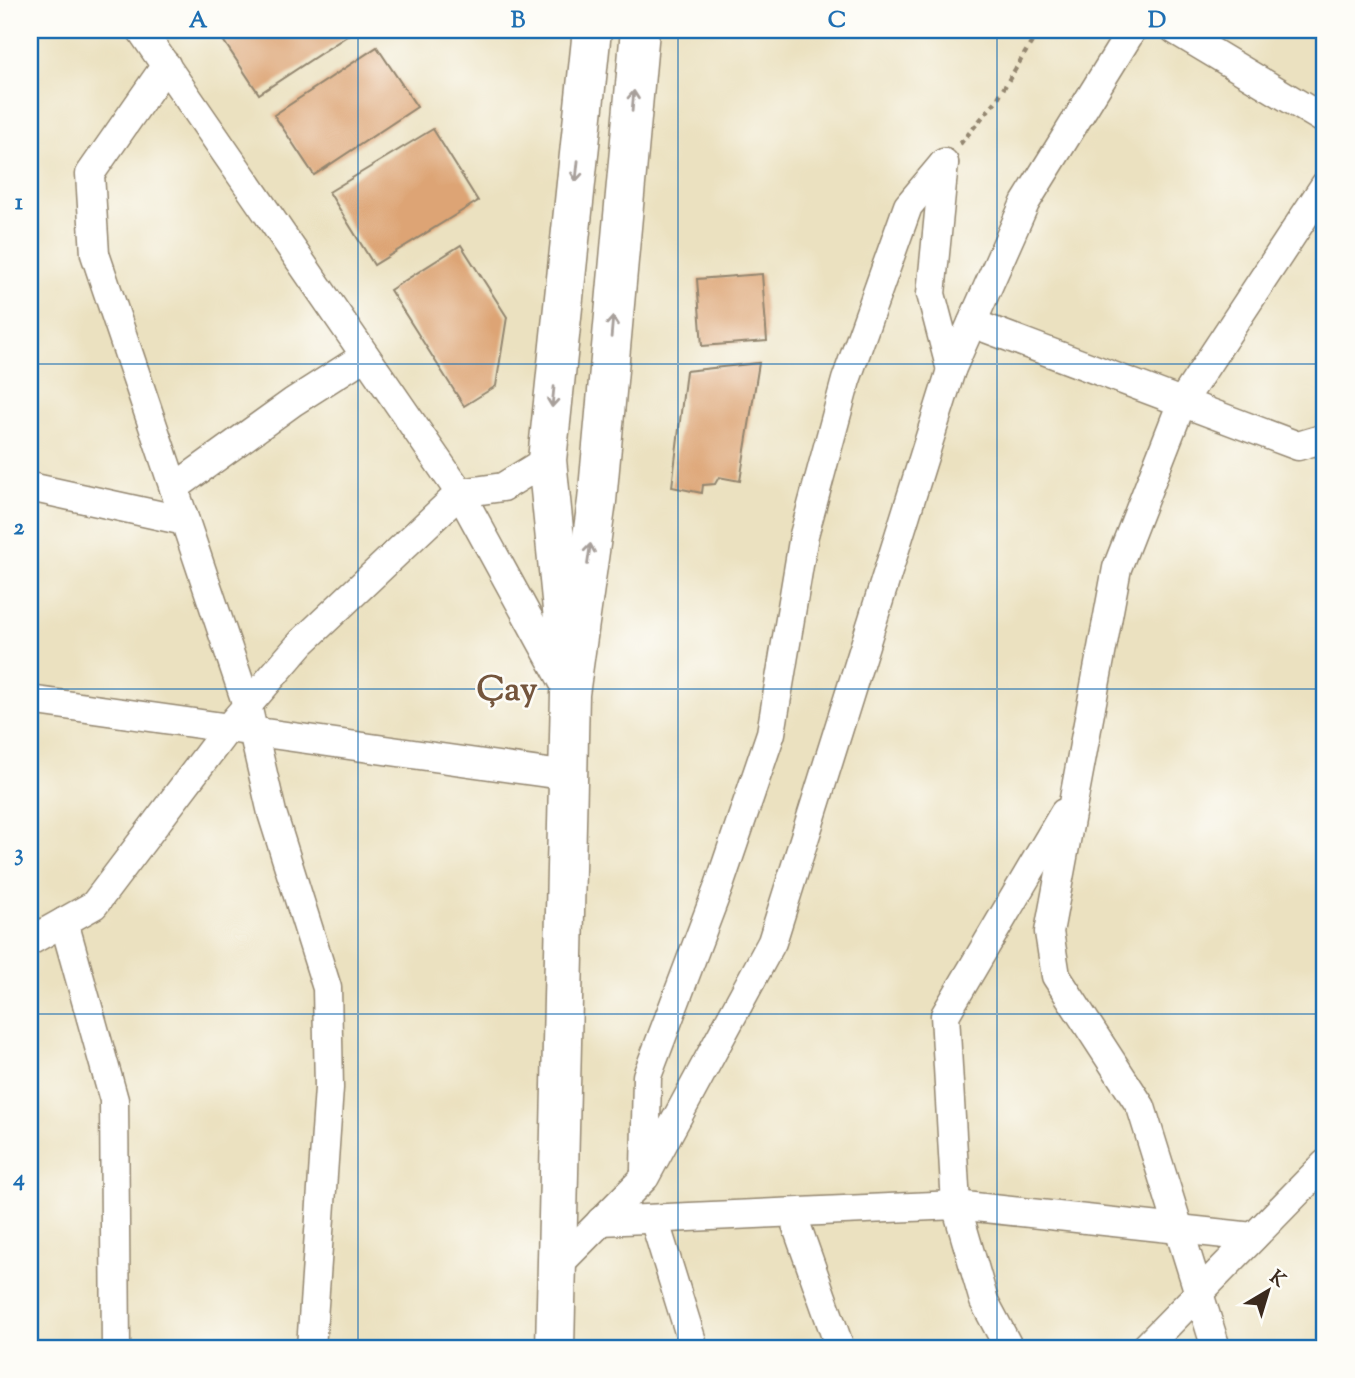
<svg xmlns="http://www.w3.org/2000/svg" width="1355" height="1378" font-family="'Sorts Mill Goudy',serif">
  <rect width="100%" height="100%" fill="#fdfcf7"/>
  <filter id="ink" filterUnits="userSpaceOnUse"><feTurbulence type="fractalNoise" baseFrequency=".0143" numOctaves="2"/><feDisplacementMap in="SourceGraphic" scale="14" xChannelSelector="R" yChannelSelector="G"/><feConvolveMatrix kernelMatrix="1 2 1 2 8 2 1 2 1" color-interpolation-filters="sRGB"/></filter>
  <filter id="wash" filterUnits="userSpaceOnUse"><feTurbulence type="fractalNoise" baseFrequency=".00686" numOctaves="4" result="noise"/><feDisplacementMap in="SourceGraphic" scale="28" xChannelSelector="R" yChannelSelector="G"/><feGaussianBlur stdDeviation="1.57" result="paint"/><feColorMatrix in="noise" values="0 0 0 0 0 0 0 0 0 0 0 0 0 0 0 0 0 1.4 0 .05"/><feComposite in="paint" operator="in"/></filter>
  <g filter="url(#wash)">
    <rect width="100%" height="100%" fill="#ebe1c0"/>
    <g id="blocks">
      <g fill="#dda474">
        <polygon points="225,30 356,30 259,94 219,34"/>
        <polygon points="377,47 417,107 314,175 274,115"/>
        <polygon points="433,129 478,201 374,265 329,192"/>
        <polygon points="461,245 507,317 496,386 464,406 390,290"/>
        <polygon points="762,274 767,341 702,346 697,279"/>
        <polygon points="759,363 740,481 719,477 715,484 703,485 702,493 672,487 686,371"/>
      </g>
    </g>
  </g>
  <g filter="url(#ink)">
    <use href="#blocks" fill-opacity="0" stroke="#93866f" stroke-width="2"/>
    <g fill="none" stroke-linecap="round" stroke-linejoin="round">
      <defs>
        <g id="minor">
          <polyline points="141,30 460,493 570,694"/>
          <polyline points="1175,30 1325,120"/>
          <polyline points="166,65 90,174 95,254 247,705 272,813 327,988 329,1088 311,1348"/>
          <polyline points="944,163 931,294 951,370"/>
          <polyline points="972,323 1298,446 1325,438"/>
          <polyline points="30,487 185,521"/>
          <polyline points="174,488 293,402 365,356"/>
          <polyline points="30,700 569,776"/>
          <polyline points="64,922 114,1100 116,1348"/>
          <polyline points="30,941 94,905 228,728 302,642 460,493 503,487 547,460"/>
          <polyline points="645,1170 647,1076 719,886 771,733 804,535 846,380 908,206 944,163"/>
          <polyline points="792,1213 840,1348"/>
          <polyline points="654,1219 694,1348"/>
          <polyline points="601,1221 956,1205 1253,1237"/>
          <polyline points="557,1266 645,1177 772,942 951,370 1025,203 1132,30"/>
          <polyline points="1009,1348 984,1301 956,1205 945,1015 1064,813"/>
          <polyline points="1145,1348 1325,1164"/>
          <polyline points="1216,1348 1141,1107 1056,976 1049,932 1117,568 1182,402 1325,185"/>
        </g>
        <g id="secondary">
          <polyline points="564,629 547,460 592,30"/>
          <polyline points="555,1348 570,694 597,501 640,30"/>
        </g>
      </defs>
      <use href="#minor" stroke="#93866f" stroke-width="31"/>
      <use href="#secondary" stroke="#93866f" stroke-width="41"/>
      <polyline stroke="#93866f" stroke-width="4.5" stroke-dasharray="5 5" stroke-linecap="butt" points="960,144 996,101 1039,30"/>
      <use href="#minor" stroke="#fff" stroke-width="28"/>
      <use href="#secondary" stroke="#fff" stroke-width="38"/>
    </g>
    <defs><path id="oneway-shaft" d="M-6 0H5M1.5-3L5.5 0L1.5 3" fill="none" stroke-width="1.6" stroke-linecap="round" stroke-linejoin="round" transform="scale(1.75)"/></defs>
    <g stroke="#a79f9a">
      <use href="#oneway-shaft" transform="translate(633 101) rotate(-85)"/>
      <use href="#oneway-shaft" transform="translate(577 171) rotate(96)"/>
      <use href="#oneway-shaft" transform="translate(612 327) rotate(-85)"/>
      <use href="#oneway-shaft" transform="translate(553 397) rotate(96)"/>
      <use href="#oneway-shaft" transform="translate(589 554) rotate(-82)"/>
    </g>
  </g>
  <path fill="none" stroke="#1f6fb2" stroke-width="2" stroke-opacity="0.55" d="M358,30V1348M678,30V1348M997,30V1348M30,364H1325M30,689H1325M30,1014H1325"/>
  <g text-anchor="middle" stroke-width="5" stroke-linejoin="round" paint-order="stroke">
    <g font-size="35" font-weight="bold" fill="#74553c" stroke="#fdfcf7">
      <text x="507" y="700">Çay</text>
    </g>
  </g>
  <rect width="1355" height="1378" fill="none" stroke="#fdfcf7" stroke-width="77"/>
  <g transform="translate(1268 1291) rotate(38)" stroke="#fdfcf7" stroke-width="5" paint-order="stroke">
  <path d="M0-5L12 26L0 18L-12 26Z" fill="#3b2a1e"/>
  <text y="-10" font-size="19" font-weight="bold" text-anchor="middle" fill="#3b2a1e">K</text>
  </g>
  <rect x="38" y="38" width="1278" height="1302" fill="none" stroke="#1f6fb2" stroke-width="2.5"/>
  <g font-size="23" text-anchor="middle" font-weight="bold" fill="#1f6fb2">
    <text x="198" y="27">A</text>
    <text x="518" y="27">B</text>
    <text x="837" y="27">C</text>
    <text x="1157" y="27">D</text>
    <text x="19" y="209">1</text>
    <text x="19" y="534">2</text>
    <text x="19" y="860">3</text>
    <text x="19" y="1185">4</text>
  </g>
</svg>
